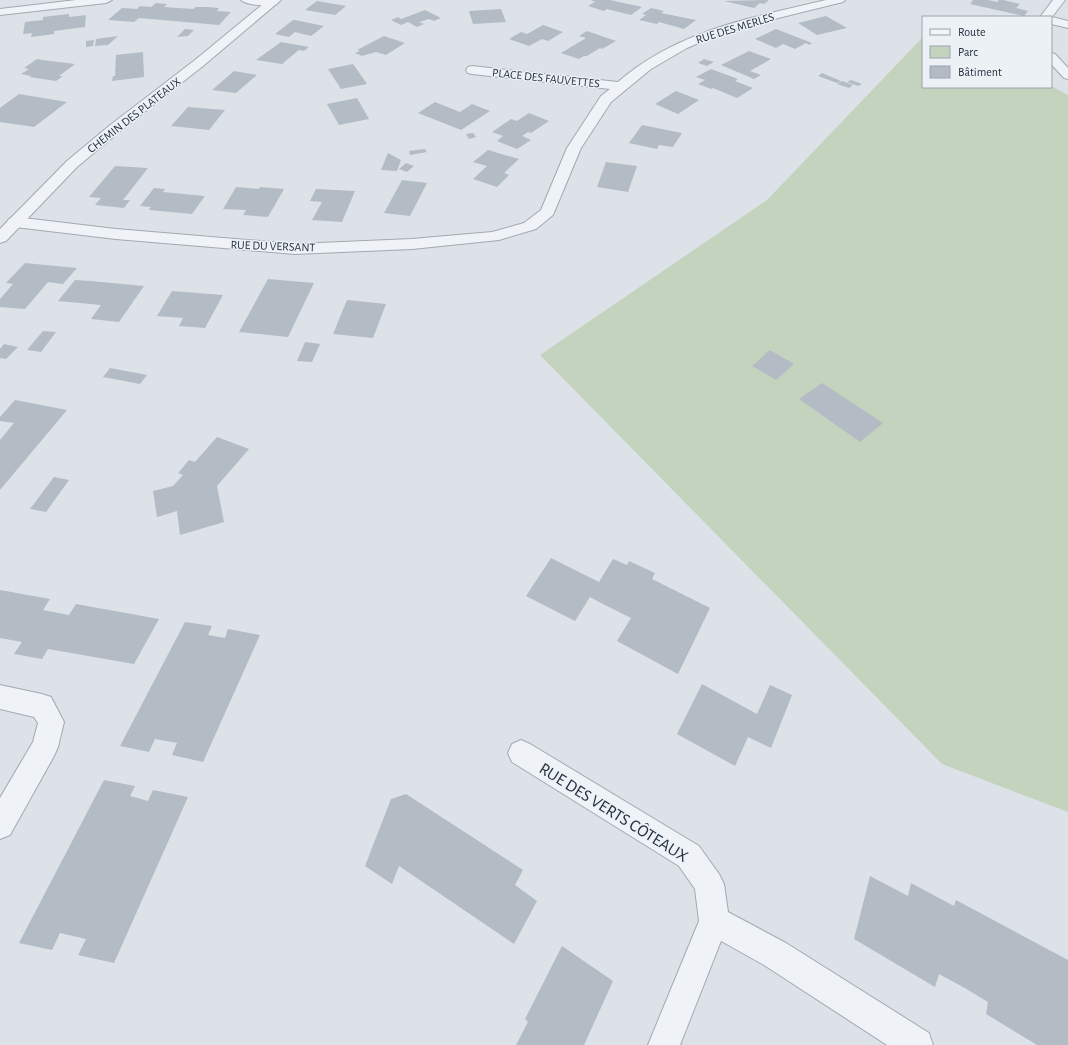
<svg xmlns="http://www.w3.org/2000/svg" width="1068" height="1045" font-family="'Alegreya Sans',sans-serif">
  <rect width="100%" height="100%" fill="#dce2e8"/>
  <polygon fill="#c4d3bd" points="922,38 923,87 1051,86 1068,95 1068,812 942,764 540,355 767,200"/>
  <g fill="#b3bbc5">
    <polygon points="591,0 610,0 642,7 631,15 607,9 604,11 588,6 595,2"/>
    <polygon points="769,0 764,4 760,3 754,8 724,1"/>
    <polygon points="973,0 988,0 997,2 999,0 1003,0 1020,4 1016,8 1028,11 1024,16 970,4"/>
    <polygon points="317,1 346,6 335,15 305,10"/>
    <polygon points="156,3 167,4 164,7 193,9 196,7 208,7 219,8 217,11 231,12 219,25 139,18 134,22 108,20 122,8 137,9 140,6 151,7"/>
    <polygon points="651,8 664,11 661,13 696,20 684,29 659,22 657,24 639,20 646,15 642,14"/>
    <polygon points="501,9 506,22 473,24 469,11"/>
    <polygon points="425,10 441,18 434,21 429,19 419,22 424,24 417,27 408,22 401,25 391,20 398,17 401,19"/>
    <polygon points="69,14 69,17 86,15 85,27 54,31 54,34 31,37 32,33 23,34 25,22 43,20 43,17"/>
    <polygon points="826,16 847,28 817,35 798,23"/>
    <polygon points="293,20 295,20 324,26 311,36 295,32 289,37 275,34"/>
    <polygon points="543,25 563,32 548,41 542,39 529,46 509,39 521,32 527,34"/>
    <polygon points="185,29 194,30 188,36 177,37"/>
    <polygon points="776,29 812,43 809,45 806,43 795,49 783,44 776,48 755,39"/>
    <polygon points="587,31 616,41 602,49 600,48 587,56 584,56 579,59 561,53 586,38 579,36"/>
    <polygon points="118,36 108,45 95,46 96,39"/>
    <polygon points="384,36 405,43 386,55 376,52 362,56 355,53 360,51 357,50"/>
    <polygon points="94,40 93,46 86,47 86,41"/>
    <polygon points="281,42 309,47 304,51 299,50 282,64 256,60"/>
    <polygon points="749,51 771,59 750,71 761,75 754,79 721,65"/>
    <polygon points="143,52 144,77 112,81 113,76 115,76 116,55"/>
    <polygon points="37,59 42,60 75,64 59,76 63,76 56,81 29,77 32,76 21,74 29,69 24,68"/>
    <polygon points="704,59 714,62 707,66 698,63"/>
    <polygon points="353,64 367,84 341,89 328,69"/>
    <polygon points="711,69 738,79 735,81 753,88 737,98 713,88 711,89 698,84 705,80 696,77"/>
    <polygon points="234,71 257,75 236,93 212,90"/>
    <polygon points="822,73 841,81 837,83 818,76"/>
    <polygon points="851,80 862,84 858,86 847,82"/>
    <polygon points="842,81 853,85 849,88 837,84"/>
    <polygon points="676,91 699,100 678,114 655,104"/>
    <polygon points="19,94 67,102 34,127 0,122 0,108"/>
    <polygon points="357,98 369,119 339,125 327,104"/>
    <polygon points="435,102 460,112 472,104 490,111 461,130 418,113"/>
    <polygon points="188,107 200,108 225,110 209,130 171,126"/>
    <polygon points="529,113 549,121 531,133 528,132 522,136 531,140 517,149 497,141 503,136 492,132 511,119 517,121"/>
    <polygon points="642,125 682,133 673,147 659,145 657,149 629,143"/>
    <polygon points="473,133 476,137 469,139 466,134"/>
    <polygon points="425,149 427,152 410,155 409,151"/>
    <polygon points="488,150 519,159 504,173 509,175 497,187 473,179 487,166 473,162"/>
    <polygon points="388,153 401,160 397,171 381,170"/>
    <polygon points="606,162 637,166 628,192 597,187"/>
    <polygon points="406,163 414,166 407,172 399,169"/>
    <polygon points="115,166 148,168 123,200 130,200 124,208 95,205 101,198 89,197"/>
    <polygon points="402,180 427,183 410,216 384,213"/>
    <polygon points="236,187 259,189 260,187 284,189 268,217 243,215 246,210 223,209"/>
    <polygon points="154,188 165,189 163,192 205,196 192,214 149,210 151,207 140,206"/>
    <polygon points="316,189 355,191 342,222 312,220 322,202 310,201"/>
    <polygon points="25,263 77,268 63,284 48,282 25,309 0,307 0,299 13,284 6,283"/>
    <polygon points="268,279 314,283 288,337 239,332"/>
    <polygon points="75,280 91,281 144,286 119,322 91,319 101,305 58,301"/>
    <polygon points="172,291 223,295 205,328 179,326 183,318 157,316"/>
    <polygon points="347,300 386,304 373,338 333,334"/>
    <polygon points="43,331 56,332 41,352 27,350"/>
    <polygon points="305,342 320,344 312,362 297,361"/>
    <polygon points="4,344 18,347 6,359 0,358 0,349"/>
    <polygon points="770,350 794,364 776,380 752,366"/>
    <polygon points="110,368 147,375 140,384 103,377"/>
    <polygon points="822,383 883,423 860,442 799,399"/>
    <polygon points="15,400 67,410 0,490 0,440 14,423 0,421 0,417"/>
    <polygon points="217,437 249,449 217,486 224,522 180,535 177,511 157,517 153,491 173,486 183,475 178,473 189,460 195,462"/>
    <polygon points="54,477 69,480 46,512 30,509"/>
    <polygon points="551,558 599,582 613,559 627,565 629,561 655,573 652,579 710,608 678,674 617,641 631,618 603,604 590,597 575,621 526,596"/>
    <polygon points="0,590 50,599 43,610 69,615 76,604 159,619 134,664 48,649 42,659 14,654 22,642 0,638"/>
    <polygon points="185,622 212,626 208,635 225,638 228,629 260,635 203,762 172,755 177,743 155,739 149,752 120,746"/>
    <polygon points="702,684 757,714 770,685 792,695 771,748 748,737 735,766 677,734"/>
    <polygon points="104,780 135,786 130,796 148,801 153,790 188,797 114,963 78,955 86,939 60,933 52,950 19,943"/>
    <polygon points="406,794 523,870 515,885 537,901 514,944 399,866 392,884 365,866 391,799"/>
    <polygon points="870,876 908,896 911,883 954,906 956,900 1068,960 1068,1045 1037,1045 986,1014 988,1002 963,987 939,974 935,987 854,939"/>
    <polygon points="562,946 613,981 584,1045 516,1045 528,1022 525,1019"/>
  </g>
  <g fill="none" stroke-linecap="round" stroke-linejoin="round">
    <defs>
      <g id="minor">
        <polygon points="76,0 112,0 106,3 0,15 0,9"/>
        <path d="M241,0H273L278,3C273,8 246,5 241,0Z"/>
        <path d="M826,0H845L843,2L734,29L710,38L687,48L651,69L611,102L581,148L553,215L536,229L499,240L412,249L295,254L116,239L15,227L9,225L7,222L9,219L15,217L116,229L295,244L412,239L492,232L524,223L541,210L567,148L601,96L610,89L472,74L468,73L466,70L468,67L472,66L618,82C678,30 751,18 826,0Z"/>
        <polygon points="1053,0 1065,0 1052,17 1068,21 1068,28 1051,24 1051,17 1040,17"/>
        <polygon points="1051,53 1055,54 1068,68 1068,79 1064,78 1051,64"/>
        <polygon points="0,685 42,694 51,697 64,722 58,747 54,756 10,835 0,839 0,798 33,742 38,723 34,717 0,709"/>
        <polygon points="521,740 530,744 699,846 719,874 724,884 728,912 786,943 929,1033 933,1045 887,1045 764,965 721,941 680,1045 648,1045 699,921 695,889 679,866 512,762 508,753 512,744"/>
      </g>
      <polygon id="tertiary" points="268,0 281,0 203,66 119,132 77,167 6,241 0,243 0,229 67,161 109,126 195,60"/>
    </defs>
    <use href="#minor" stroke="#a1a9b2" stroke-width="2"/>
    <use href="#tertiary" stroke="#a1a9b2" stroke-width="2"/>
    <use href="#minor" fill="#eff2f6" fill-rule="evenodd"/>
    <use href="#tertiary" fill="#eff2f6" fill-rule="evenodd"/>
  </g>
  <g text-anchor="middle" stroke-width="3" stroke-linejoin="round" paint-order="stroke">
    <g font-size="12" fill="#253140" stroke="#ecf1f6">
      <text transform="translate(735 28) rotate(-17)" y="4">RUE DES MERLES</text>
      <text transform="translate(546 78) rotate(6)" y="4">PLACE DES FAUVETTES</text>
      <text transform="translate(134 115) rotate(-38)" y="4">CHEMIN DES PLATEAUX</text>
      <text transform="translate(273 246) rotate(2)" y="4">RUE DU VERSANT</text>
    </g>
    <g font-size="17" fill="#253140" stroke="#ecf1f6">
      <text transform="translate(614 812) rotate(32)" y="6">RUE DES VERTS CÔTEAUX</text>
    </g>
  </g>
  <rect x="922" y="16" width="130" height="72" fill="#ecf1f6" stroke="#9ca4ad"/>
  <rect x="930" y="29" width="20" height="6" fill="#eff2f6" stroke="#9ca4ad"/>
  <text x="958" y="36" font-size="12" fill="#253140">Route</text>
  <rect x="930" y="46" width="20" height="12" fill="#c4d3bd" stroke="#9ca4ad"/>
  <text x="958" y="56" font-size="12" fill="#253140">Parc</text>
  <rect x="930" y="66" width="20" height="12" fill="#b3bbc5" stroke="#9ca4ad"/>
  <text x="958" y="76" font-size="12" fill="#253140">Bâtiment</text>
</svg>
